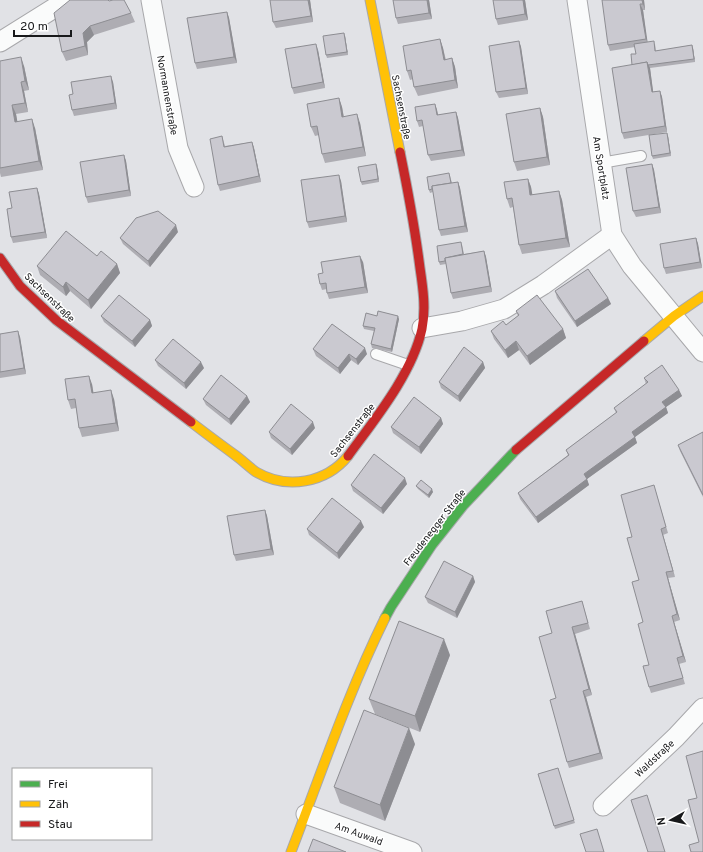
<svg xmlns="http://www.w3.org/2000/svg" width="703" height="852" font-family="Overpass,sans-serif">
  <rect width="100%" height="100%" fill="#e1e2e6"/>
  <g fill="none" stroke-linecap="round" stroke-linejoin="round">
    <defs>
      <g id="lane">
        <polyline points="601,163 641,156"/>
        <polyline points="376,354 408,365"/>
      </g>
      <g id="street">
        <polyline points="151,0 178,148 194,187"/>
        <polyline points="577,0 612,235 632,266 703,352"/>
        <polyline points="0,42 67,0"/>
        <polyline points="422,328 462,321 504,309 543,285 612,235"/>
        <polyline points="603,806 676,737 703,708"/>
        <polyline points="306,814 412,852"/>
      </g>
      <polyline id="fast" points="385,618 391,607 432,545 463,506 516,450"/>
      <g id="slow">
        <polyline points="370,0 400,152"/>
        <polyline points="644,341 674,316 703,296"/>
        <path d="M191,422C205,433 220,444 235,455C242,460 249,467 256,472C287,490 326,483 348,456"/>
        <path d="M291,852C321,774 348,693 385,618"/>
      </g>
      <g id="jam">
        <polyline points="0,258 20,286 56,320 191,422"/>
        <polyline points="516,450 644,341"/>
        <path d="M348,456C375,419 412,374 422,329C426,309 423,288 420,268C415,229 408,191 400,152"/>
      </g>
    </defs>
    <use href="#lane" stroke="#a8a8ab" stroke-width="12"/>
    <use href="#street" stroke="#a8a8ab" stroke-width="21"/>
    <use href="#fast" stroke="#a8a8ab" stroke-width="11"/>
    <use href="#slow" stroke="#a8a8ab" stroke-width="11"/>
    <use href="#jam" stroke="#a8a8ab" stroke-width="11"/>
    <use href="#lane" stroke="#fafbfb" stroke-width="10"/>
    <use href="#street" stroke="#fafbfb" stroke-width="19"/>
    <use href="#fast" stroke="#4caf50" stroke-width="9"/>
    <use href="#slow" stroke="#ffc107" stroke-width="9"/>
    <use href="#jam" stroke="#c62828" stroke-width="9"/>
  </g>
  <g fill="#aeadb3">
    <polygon points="310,0 313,22 276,28 273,22"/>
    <polygon points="429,0 432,19 398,24 396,18"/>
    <polygon points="525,0 528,20 498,25 496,19"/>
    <polygon points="644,0 645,10 643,10 647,42 655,44 656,51 692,45 693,48 695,62 650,68 653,92 660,91 662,97 667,132 624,139 622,133 632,65 636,54 635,47 610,51 608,45"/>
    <polygon points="109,1 131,13 135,22 94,35 87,42 88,55 66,61 62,52"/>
    <polygon points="227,12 229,18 237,63 197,69 195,63"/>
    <polygon points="345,36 348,55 327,58 326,55"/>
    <polygon points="440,39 443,48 446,60 452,58 455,67 458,88 418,96 414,87 413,79 410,80 407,71"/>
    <polygon points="519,41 521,47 528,94 499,98 496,92"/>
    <polygon points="318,50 325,88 294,94 292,88"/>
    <polygon points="0,61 24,66 29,90 24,91 28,112 16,114 17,121 35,128 43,170 1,177 0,173"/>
    <polygon points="113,82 117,109 74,116 72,110 73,94"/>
    <polygon points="339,98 342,107 344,117 360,123 366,156 325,163 322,154 319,135 315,136 311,127"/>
    <polygon points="435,104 437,110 438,115 456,112 458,118 465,156 431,161 428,155 423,126 419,127 417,121"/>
    <polygon points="540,108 543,117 550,165 517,171 514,162"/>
    <polygon points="222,136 225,146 252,142 254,148 261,182 220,191 218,185"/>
    <polygon points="668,136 671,156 653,159 652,156"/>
    <polygon points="124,155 126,161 131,196 88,203 86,197"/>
    <polygon points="652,164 654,170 661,213 636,217 633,211"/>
    <polygon points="377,167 379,182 362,185 361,182"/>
    <polygon points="450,176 452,183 458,182 460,188 468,232 441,236 439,230 433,192 430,193 429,190"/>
    <polygon points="528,179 531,187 532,195 559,191 562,200 570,247 522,254 519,245 513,207 510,208 507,199"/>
    <polygon points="341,181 347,222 309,228 307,222"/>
    <polygon points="37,188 39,194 47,238 13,243 11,237 12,208"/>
    <polygon points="178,232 150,267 123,244 120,238"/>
    <polygon points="696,238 698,244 702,268 666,274 664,268"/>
    <polygon points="462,245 464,254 484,251 486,257 492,292 453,299 451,293 446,264 440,265 439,262"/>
    <polygon points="97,256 117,264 120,273 91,309 70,291 66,296 40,275 37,266"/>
    <polygon points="363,262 368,293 329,299 327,293 327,289 322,290 320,284 323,273"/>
    <polygon points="555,291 608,298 611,304 577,327 557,298"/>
    <polygon points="516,311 563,329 566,338 530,365 519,350 508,358 494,339 491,331 506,325 518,316"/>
    <polygon points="101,316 150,320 152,326 135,347 104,322"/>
    <polygon points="377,316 399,319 392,352 372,348 371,344 374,331 364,329 363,326"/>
    <polygon points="0,334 20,337 26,374 0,378"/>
    <polygon points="313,349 367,354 358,365 351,360 340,374 316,356"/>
    <polygon points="155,360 204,368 186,389 158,366"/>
    <polygon points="483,362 485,368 460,402 441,388 439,382"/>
    <polygon points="644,378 679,390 682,396 666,407 668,413 635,437 637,443 587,479 589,485 538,523 520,499 518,493 568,455 566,450 616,413 614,408 646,384"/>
    <polygon points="92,384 93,393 114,399 119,431 82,437 79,428 76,408 71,409 68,400"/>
    <polygon points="247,396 250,402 231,425 206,405 203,399"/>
    <polygon points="441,418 443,424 421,454 393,433 391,427"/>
    <polygon points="315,428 292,455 271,438 269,432"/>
    <polygon points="703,432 703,497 680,451 678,445"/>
    <polygon points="407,484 383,514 353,491 351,485"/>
    <polygon points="416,486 433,492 429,498 418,489"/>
    <polygon points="656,492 668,533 663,535 675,577 668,578 680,620 674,622 686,662 679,664 685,684 651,693 649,687 649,665 643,622 639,580 632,537"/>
    <polygon points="265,510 267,516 274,555 236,561 234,555"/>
    <polygon points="364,527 339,559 309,535 307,529"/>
    <polygon points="473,576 475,582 457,618 428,603 425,597"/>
    <polygon points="582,601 590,629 575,634 592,695 586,697 603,759 569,768 567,762 556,698 552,633"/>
    <polygon points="450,655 420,732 375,714 369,699"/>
    <polygon points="415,744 385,821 340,803 334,787"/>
    <polygon points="558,768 575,823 555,829 538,774"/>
  </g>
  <g fill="#8d8d92">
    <polygon points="308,0 310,0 313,22 311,16"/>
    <polygon points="427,0 429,0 432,19 429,13"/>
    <polygon points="523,0 525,0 528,20 525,14"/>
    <polygon points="642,0 644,0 645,10 643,4"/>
    <polygon points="640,4 643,10 648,45 646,39"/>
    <polygon points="227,12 229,18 237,63 234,57"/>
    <polygon points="90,26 94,35 87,42 88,55 85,46 83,33"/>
    <polygon points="344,33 345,36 348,55 347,52"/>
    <polygon points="440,39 443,48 447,69 444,60"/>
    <polygon points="519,41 521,47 528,94 526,88"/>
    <polygon points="316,44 318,50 325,88 323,82"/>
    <polygon points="692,45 693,48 695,62 694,59"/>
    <polygon points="21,57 24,66 29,90 25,81"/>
    <polygon points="452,58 455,67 458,88 455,80"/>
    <polygon points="647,62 650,68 654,98 652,92"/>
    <polygon points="111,76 113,82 117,109 115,103"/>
    <polygon points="21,82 24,91 28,112 25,103"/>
    <polygon points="660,91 662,97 667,132 665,126"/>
    <polygon points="339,98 342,107 345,126 342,117"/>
    <polygon points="435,104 437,110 439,121 437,115"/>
    <polygon points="12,105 16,114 19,130 15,122"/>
    <polygon points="540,108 543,117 550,165 547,157"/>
    <polygon points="456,112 458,118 465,156 462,150"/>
    <polygon points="357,114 360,123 366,156 363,147"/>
    <polygon points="32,119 35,128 43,170 39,161"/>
    <polygon points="667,133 668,136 671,156 670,153"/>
    <polygon points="252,142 254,148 261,182 259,176"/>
    <polygon points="124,155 126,161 131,196 129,190"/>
    <polygon points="376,164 377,167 379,182 378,179"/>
    <polygon points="652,164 654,170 661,213 659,207"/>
    <polygon points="339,175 341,181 347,222 345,216"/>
    <polygon points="528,179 531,187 534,204 530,195"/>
    <polygon points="458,182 460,188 468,232 465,226"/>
    <polygon points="37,188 39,194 47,238 45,232"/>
    <polygon points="559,191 562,200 570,247 566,238"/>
    <polygon points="176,225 178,232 150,267 148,261"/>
    <polygon points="696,238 698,244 702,268 700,262"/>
    <polygon points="484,251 486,257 492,292 490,286"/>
    <polygon points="360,256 363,262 368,293 365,287"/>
    <polygon points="117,264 120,273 91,309 88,300"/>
    <polygon points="66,282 70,291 66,296 63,287"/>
    <polygon points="608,298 611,304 577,327 575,321"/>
    <polygon points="398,316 399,319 392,352 391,349"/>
    <polygon points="150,320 152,326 135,347 132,341"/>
    <polygon points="563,329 566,338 530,365 527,356"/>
    <polygon points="18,331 20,337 26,374 24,368"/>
    <polygon points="516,341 519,350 508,358 505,350"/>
    <polygon points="365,348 367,354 358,365 356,359"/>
    <polygon points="349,354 351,360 340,374 338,368"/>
    <polygon points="201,362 204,368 186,389 184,383"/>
    <polygon points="483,362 485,368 460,402 458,396"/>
    <polygon points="89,376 92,384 95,402 92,393"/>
    <polygon points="111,390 114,399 119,431 116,423"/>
    <polygon points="679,390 682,396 666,407 668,413 635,437 637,443 587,479 589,485 538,523 536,517 632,432 662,402"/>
    <polygon points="247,396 250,402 231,425 229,419"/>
    <polygon points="441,418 443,424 421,454 419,447"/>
    <polygon points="313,422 315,428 292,455 290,449"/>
    <polygon points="405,478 407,484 383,514 381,508"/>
    <polygon points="432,489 433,492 429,498 428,495"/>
    <polygon points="265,510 267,516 274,555 271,549"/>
    <polygon points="361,521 364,527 339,559 337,553"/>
    <polygon points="661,529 663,535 675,577 673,571"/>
    <polygon points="666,572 668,578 680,620 677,614"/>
    <polygon points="473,576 475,582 457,618 455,612"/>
    <polygon points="672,616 674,622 686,662 683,656"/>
    <polygon points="572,627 575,634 592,695 589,689"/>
    <polygon points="444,639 450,655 420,732 415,716"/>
    <polygon points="583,691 586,697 603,759 600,753"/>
    <polygon points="409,728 415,744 385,821 380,805"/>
  </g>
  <g fill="#cac9d0" stroke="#8d8d92">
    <polygon points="70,0 108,0 109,1 113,0 124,0 131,13 90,26 83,33 85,46 62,52 54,13"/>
    <polygon points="270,0 308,0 311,16 273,22"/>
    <polygon points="393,0 427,0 429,13 396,18"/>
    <polygon points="493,0 523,0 525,14 496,19"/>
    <polygon points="602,0 642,0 643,4 640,4 646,39 608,45"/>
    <polygon points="227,12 234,57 195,63 187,18"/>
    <polygon points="344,33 347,52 326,55 323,36"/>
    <polygon points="440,39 444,60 452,58 455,80 414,87 411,70 407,71 403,46"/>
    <polygon points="519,41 526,88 496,92 489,46"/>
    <polygon points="654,41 655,51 692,45 694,59 648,65 647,62 632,65 631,54 636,54 634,44"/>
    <polygon points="316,44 323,82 292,88 285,49"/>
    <polygon points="21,57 25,81 21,82 25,103 12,105 15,122 32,119 39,161 0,168 0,61"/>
    <polygon points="647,62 652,92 660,91 665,126 622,133 612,68"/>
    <polygon points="111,76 115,103 72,110 69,95 73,94 71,82"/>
    <polygon points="339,98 342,117 357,114 363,147 322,154 317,126 311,127 307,104"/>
    <polygon points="435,104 437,115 456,112 462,150 428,155 422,120 417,121 415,107"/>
    <polygon points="540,108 547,157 514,162 506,114"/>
    <polygon points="667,133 670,153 652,156 649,135"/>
    <polygon points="222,136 224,147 252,142 259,176 218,185 210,139"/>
    <polygon points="124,155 129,190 86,197 80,162"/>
    <polygon points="376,164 378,179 361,182 358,167"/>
    <polygon points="652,164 659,207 633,211 626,168"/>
    <polygon points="449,173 451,183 432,186 432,189 429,190 427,177"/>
    <polygon points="339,175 345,216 307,222 301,180"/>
    <polygon points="528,179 530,195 559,191 566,238 519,245 512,198 507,199 504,182"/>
    <polygon points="458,182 465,226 439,230 432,186"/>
    <polygon points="37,188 45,232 11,237 7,209 12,208 9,192"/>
    <polygon points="158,211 176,225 148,261 120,238 136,218"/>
    <polygon points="66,231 97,256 101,251 117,264 88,300 66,282 63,287 37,266"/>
    <polygon points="696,238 700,262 664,268 660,244"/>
    <polygon points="461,242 463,254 445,258 445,261 439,262 437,246"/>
    <polygon points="484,251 490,286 451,293 445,258"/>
    <polygon points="360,256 365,287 327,293 326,283 320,284 318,274 323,273 321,262"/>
    <polygon points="588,269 608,298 575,321 555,291"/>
    <polygon points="119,295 150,320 132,341 101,316"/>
    <polygon points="537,295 563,329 527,356 516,341 505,350 491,331 503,321 506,325 519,315 516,311"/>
    <polygon points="378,311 398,316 391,349 371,344 375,328 363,326 366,313 377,316"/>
    <polygon points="332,324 365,348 356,359 349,354 338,368 313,349"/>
    <polygon points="18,331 24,368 0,372 0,334"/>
    <polygon points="173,339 201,362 184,383 155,360"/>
    <polygon points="464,347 483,362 458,396 439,382"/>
    <polygon points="662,365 679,390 662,402 666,407 632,432 635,437 584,474 587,479 536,517 518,493 569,455 566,450 617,412 614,408 648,382 644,378"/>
    <polygon points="221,375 247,396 229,419 203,399"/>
    <polygon points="89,376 92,393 111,390 116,423 79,428 75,399 68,400 65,379"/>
    <polygon points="414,397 441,418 419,447 391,427"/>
    <polygon points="291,404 313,422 290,449 269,432"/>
    <polygon points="703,432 703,495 678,445"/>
    <polygon points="374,454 405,478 381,508 351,485"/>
    <polygon points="421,480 432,489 428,495 416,486"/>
    <polygon points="654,485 666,527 661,529 673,571 666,572 677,614 672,616 683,656 677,658 683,678 649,687 643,666 649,665 638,624 643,622 632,582 639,580 627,538 632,537 621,495"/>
    <polygon points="332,498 361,521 337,553 307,529"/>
    <polygon points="265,510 271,549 234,555 227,516"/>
    <polygon points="444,561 473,576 455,612 425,597"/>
    <polygon points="582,601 588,623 572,627 589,689 583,691 600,753 567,762 550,700 556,698 539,637 552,633 546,611"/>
    <polygon points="399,621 444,639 415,716 369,699"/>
    <polygon points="364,710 409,728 380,805 334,787"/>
    <polygon points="703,751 703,852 691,852 689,845 699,842 688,800 697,798 686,756"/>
    <polygon points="558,768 574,820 554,826 538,774"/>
    <polygon points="647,795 665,852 648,852 631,800"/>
    <polygon points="597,829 604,852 586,852 580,834"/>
    <polygon points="313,839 346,852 308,852"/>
  </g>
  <g text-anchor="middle" stroke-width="3" stroke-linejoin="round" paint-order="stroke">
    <g font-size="10" fill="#18191b" stroke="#fff">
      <text transform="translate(168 95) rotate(80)" y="4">Normannenstraße</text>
      <text transform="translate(402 107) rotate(79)" y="4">Sachsenstraße</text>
      <text transform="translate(602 168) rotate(81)" y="4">Am Sportplatz</text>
      <text transform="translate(50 297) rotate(44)" y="4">Sachsenstraße</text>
      <text transform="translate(352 430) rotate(-52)" y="4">Sachsenstraße</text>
      <text transform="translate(434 527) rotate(-52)" y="4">Freudenegger Straße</text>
      <text transform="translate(654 758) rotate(-43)" y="4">Waldstraße</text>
      <text transform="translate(359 833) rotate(20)" y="4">Am Auwald</text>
    </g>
  </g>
  <rect x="12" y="768" width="140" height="72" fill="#ffffff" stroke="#a3a3a4"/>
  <rect x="20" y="781" width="20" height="6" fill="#4caf50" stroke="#a3a3a4"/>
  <text x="48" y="788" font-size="12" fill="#18191b">Frei</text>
  <rect x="20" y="801" width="20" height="6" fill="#ffc107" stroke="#a3a3a4"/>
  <text x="48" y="808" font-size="12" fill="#18191b">Zäh</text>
  <rect x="20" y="821" width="20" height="6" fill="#c62828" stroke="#a3a3a4"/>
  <text x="48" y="828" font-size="12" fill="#18191b">Stau</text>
  <g transform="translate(671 820) rotate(262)" stroke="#ffffff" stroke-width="3" paint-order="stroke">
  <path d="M0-3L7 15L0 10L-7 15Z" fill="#18191b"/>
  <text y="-6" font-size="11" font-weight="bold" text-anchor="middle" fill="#18191b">N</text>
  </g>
  <path d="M14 30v6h57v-6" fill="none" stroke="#18191b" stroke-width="2"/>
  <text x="20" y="30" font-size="12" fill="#18191b" stroke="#ffffff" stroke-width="3" paint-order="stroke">20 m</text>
</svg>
